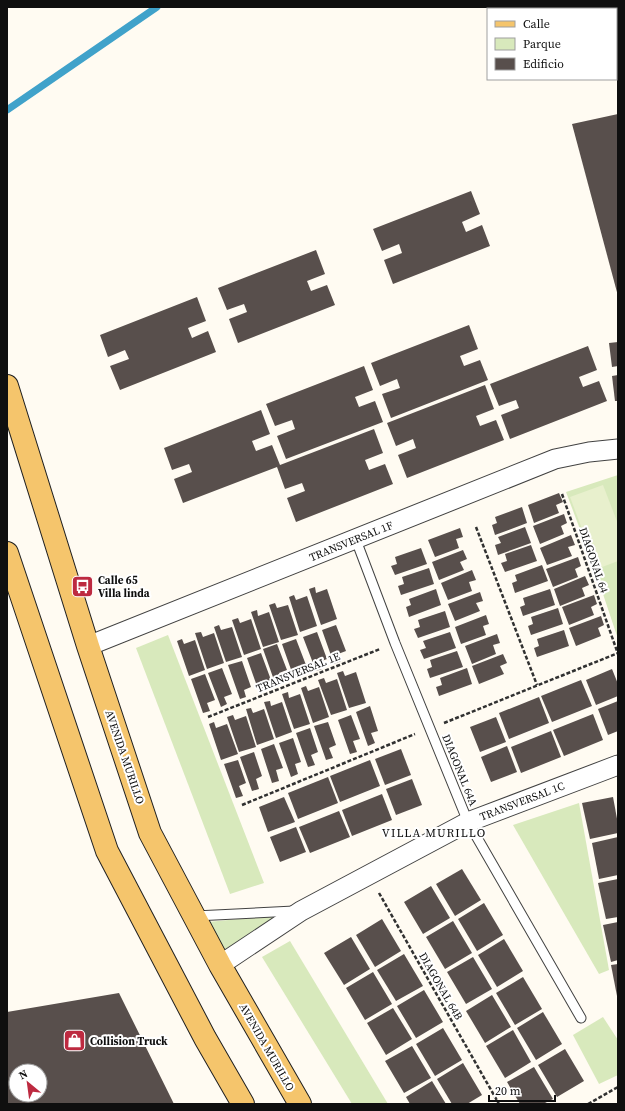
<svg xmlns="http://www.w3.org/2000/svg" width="625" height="1111" font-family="'Source Serif 4',serif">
  <rect width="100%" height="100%" fill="#fffbf2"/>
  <g fill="#d8e9bc">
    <polygon points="618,475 618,639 593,564 566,492"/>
    <polygon points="168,635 264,883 230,894 136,648"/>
    <polygon points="579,803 609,970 599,974 513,825"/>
    <polygon points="287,914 222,951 208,922"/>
    <polygon points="290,941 388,1104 352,1104 262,957"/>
    <polygon points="603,1017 618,1040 618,1075 599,1084 573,1035"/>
  </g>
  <polygon fill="#e8f0cd" points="603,485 618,524 618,561 597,569 570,497"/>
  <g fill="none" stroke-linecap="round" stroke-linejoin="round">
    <polyline stroke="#40a2ca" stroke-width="7" points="7,110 157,7"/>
  </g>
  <g fill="#584f4c" fill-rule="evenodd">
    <polygon points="618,114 618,296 572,124"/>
    <polygon points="471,191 480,214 462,222 466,232 482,225 490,246 393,284 384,260 402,253 399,244 382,251 373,229"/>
    <polygon points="316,250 325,274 307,281 311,291 327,285 335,305 238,343 229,319 247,312 244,304 227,310 218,288"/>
    <polygon points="197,297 206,321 188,328 192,338 208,331 216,352 120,390 110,366 129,359 125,350 108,357 100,335"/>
    <polygon points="469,325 478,349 460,356 464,366 480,360 488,380 391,418 382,394 400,388 397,379 380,386 371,363"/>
    <polygon points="618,342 618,366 612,367 609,343"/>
    <polygon points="588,346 597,370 579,377 583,387 599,381 607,401 510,439 501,415 519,408 516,400 499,406 490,384"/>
    <polygon points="364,366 373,390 355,397 359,407 375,401 383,422 286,459 277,436 295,429 292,420 275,426 266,404"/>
    <polygon points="618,375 618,401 615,401 612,376"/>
    <polygon points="485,385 494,409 476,416 480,426 496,420 504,440 407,478 398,455 416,448 413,439 396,446 387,423"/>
    <polygon points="261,410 270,434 252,441 256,451 272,445 280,465 374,429 383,453 365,460 369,470 385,464 393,484 296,522 287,498 305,491 302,483 285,489 277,467 183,503 174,479 192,472 189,464 172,470 164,448"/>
    <polygon points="559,493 563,502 556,505 559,513 534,523 528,505"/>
    <polygon points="522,507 527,523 495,535 492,525 497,523 495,517"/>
    <polygon points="564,514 567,523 561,526 564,534 540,544 533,526"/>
    <polygon points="525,527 531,543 498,555 495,545 501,543 498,537"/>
    <polygon points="460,528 463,537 456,539 459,548 435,557 428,540"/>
    <polygon points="571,535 575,545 568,547 572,556 547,565 540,548"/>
    <polygon points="531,545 537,561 505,572 501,563 507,561 505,554"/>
    <polygon points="421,548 427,564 395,575 391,566 397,564 395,557"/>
    <polygon points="463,550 467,559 460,562 464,570 439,580 432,562"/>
    <polygon points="578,557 581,566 575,569 578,577 553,587 546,569"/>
    <polygon points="542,565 548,581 515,593 512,583 517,581 515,575"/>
    <polygon points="429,568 434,584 401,595 398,586 404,584 402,577"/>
    <polygon points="472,570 476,580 469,582 472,591 448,600 441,583"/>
    <polygon points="585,576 589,585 582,588 585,596 560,606 554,589"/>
    <polygon points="315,587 316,593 327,589 337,619 321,625 309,589"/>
    <polygon points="436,589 441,605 409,617 406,607 411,605 409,599"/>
    <polygon points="550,589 555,605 523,616 520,607 525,605 523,598"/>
    <polygon points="480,592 483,601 476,603 480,611 455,621 448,604"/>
    <polygon points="294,595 296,600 307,596 317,626 300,632 289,597"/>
    <polygon points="594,595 597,604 591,607 594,615 569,625 562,607"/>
    <polygon points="275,603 277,608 288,605 298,635 281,640 269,605"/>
    <polygon points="558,608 563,624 531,635 528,626 533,624 531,617"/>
    <polygon points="257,610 258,616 269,612 279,642 263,647 251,612"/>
    <polygon points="445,611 450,627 418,638 414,629 420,627 418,620"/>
    <polygon points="486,615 489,624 483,626 486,635 461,644 455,627"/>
    <polygon points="601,616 604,625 598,628 601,636 576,646 569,628"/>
    <polygon points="238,618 240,623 251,619 261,649 244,655 232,620"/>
    <polygon points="219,625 221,630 232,627 242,657 226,662 214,627"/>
    <polygon points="336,625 346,651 338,654 341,661 334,664 322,630"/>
    <polygon points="564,630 569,646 537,657 534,648 539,646 537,639"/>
    <polygon points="201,632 203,637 214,633 224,663 207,669 195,633"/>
    <polygon points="317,632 327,659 319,662 322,669 316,671 303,637"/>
    <polygon points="450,632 456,648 424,659 420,650 426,648 423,641"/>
    <polygon points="497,634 500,643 493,645 496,654 472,664 465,646"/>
    <polygon points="182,639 184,644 195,640 205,670 189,676 177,641"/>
    <polygon points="296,639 306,665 298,668 301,676 294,678 282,644"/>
    <polygon points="277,644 287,670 279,673 282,680 275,683 263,649"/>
    <polygon points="457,651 463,667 430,678 427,669 432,667 430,660"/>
    <polygon points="261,653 271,680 263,683 265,690 259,692 247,658"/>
    <polygon points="503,654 507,663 500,666 504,674 479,684 472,666"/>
    <polygon points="242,661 251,687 244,690 246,697 240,699 228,665"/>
    <polygon points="222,668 232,694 224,697 227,704 221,707 208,673"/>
    <polygon points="467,668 472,684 439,696 436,687 442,685 440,678"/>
    <polygon points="612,669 618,684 618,696 596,705 586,680"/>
    <polygon points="343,671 345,676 356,672 366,703 349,708 337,673"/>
    <polygon points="205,674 215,700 207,703 210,711 203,713 191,679"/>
    <polygon points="324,678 326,683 337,679 347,710 331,715 318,680"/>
    <polygon points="581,680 592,706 552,722 541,696"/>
    <polygon points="306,686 308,691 319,687 329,717 313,723 301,688"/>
    <polygon points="288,692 289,698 300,694 310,724 294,729 282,694"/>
    <polygon points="539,697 549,723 509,739 499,713"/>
    <polygon points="270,701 271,706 282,702 292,732 276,738 264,702"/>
    <polygon points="618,701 618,731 608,735 598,709"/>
    <polygon points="370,706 378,731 371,733 375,743 368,746 356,712"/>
    <polygon points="251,708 253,713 264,709 274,739 257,745 246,709"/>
    <polygon points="593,714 603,740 564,756 553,730"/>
    <polygon points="233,715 235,720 246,716 256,747 239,752 227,717"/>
    <polygon points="351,715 360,739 353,741 357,752 350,754 338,720"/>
    <polygon points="496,717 506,742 480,752 470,727"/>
    <polygon points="214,722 216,728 227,724 238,754 221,760 209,724"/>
    <polygon points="328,722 336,745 329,748 333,758 326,760 314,726"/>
    <polygon points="310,728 318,752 311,755 315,765 308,767 296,733"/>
    <polygon points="551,731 561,757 521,773 511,747"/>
    <polygon points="293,738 301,762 295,764 298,774 291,777 279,743"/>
    <polygon points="274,744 283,768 276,770 279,781 272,783 261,749"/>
    <polygon points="507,746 517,772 491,782 481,757"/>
    <polygon points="401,749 411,775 385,785 375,759"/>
    <polygon points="254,752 262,776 256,779 259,789 252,791 240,757"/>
    <polygon points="238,760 246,783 239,786 243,796 236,798 224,764"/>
    <polygon points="370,760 380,786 340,802 330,776"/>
    <polygon points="328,777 338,803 298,819 288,793"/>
    <polygon points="412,779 422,805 396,815 386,789"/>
    <polygon points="382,794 392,820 352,836 342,810"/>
    <polygon points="284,797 295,822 268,832 259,807"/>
    <polygon points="613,797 618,824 618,833 590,839 582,803"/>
    <polygon points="339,811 350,837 310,853 299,827"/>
    <polygon points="296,827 306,852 280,862 270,837"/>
    <polygon points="618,837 618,875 599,879 592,843"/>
    <polygon points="462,869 481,900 455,916 436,884"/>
    <polygon points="618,879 618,917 606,919 598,883"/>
    <polygon points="431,886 450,918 423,934 404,902"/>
    <polygon points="484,903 503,935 477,951 458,919"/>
    <polygon points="382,919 401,951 375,967 356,935"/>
    <polygon points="453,921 472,953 445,969 426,937"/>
    <polygon points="618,922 618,960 611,962 603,925"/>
    <polygon points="351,937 370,969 344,985 324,953"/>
    <polygon points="504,939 523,971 497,987 478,955"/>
    <polygon points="404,954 423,986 396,1001 377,970"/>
    <polygon points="473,957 492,989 466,1004 447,972"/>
    <polygon points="618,964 618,996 617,996 611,965"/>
    <polygon points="373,972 392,1004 365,1020 346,988"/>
    <polygon points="523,977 542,1009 515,1025 496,993"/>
    <polygon points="424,990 443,1022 416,1038 397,1006"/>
    <path d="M119,993L174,1104H7V1012ZM16,1071H40V1095H16Z"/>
    <polygon points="492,995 511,1027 485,1043 466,1011"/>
    <polygon points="393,1008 412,1039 386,1055 367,1023"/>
    <polygon points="543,1012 562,1044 536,1060 517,1028"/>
    <polygon points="443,1028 462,1060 435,1076 416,1044"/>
    <polygon points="513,1030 531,1062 505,1078 486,1046"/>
    <polygon points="412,1046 431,1078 404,1093 385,1061"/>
    <polygon points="565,1049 584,1081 557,1097 538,1065"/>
    <polygon points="463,1063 482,1095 467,1104 452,1104 437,1079"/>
    <polygon points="534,1067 553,1099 543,1104 520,1104 507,1082"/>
    <polygon points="432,1081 446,1104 410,1104 406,1097"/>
  </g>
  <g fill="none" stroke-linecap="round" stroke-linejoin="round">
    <defs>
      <g id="lane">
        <polyline points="356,540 395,643 468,822 581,1018"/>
        <polyline points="195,916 294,911"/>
      </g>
      <g id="street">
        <polyline points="88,646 555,459 589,452 618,449"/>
        <polyline points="220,965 301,911 468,822 618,765"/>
      </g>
      <g id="primary">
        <polyline points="7,386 88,646 150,833 220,965 300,1104"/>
        <polyline points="7,553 107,851 205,1038 243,1104"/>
      </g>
    </defs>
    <use href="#lane" stroke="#424242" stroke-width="11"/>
    <use href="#street" stroke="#424242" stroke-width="21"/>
    <use href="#primary" stroke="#202020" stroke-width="24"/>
    <g stroke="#313131" stroke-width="2.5" stroke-dasharray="4 2" stroke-linecap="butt">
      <polyline points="562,494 618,654"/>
      <polyline points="476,527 537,685"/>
      <polyline points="208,717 380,649"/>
      <polyline points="444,723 618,653"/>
      <polyline points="242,805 415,734"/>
      <polyline points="379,893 499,1104"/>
      <polyline points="588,1104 618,1087"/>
    </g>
    <use href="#lane" stroke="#fff" stroke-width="9"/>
    <use href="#street" stroke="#fff" stroke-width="19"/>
    <use href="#primary" stroke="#f5c56c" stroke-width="22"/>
  </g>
  <defs>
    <symbol id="bus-square" viewBox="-11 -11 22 22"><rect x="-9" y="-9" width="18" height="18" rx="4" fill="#bd2a40" stroke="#fff"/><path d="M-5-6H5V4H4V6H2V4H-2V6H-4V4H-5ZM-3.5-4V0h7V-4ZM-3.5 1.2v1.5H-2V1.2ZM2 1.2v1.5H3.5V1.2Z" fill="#fff"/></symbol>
    <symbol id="shop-square" viewBox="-11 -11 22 22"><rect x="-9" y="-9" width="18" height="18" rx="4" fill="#bd2a40" stroke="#fff"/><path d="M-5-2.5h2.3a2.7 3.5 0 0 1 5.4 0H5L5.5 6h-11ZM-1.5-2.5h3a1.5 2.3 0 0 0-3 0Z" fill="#fff"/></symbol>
  </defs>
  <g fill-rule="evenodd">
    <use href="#bus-square" x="70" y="574" width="25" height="25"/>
    <use href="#shop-square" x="62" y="1028" width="25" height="25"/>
  </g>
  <g text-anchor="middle" stroke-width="4" stroke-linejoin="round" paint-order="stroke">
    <g font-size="11" fill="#0f0f0f" stroke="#fff">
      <text transform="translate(351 541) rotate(-22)" y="4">TRANSVERSAL 1F</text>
      <text transform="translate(594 560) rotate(71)" y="4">DIAGONAL 64</text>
      <text transform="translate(298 672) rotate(-22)" y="4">TRANSVERSAL 1E</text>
      <text transform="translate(125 757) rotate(71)" y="4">AVENIDA MURILLO</text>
      <text transform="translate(460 770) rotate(68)" y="4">DIAGONAL 64A</text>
      <text transform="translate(522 801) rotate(-21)" y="4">TRANSVERSAL 1C</text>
      <text transform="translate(441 986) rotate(60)" y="4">DIAGONAL 64B</text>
      <text transform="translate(267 1047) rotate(60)" y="4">AVENIDA MURILLO</text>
    </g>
    <g font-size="11" font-weight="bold" fill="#0f0f0f" stroke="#fff" text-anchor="start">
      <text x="98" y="584">Calle 65<tspan x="98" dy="13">Villa linda</tspan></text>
      <text x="90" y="1045">Collision Truck</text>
    </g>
    <g font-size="12" letter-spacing="1" fill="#0f0f0f" stroke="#fff">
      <text x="434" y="837">VILLA MURILLO</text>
    </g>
  </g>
  <rect width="625" height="1111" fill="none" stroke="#0f0f0f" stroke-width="16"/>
  <rect x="487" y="8" width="130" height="72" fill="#ffffff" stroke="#9f9f9f"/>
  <rect x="495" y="21" width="20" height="6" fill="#f5c56c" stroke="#9f9f9f"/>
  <text x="523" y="28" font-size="12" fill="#0f0f0f">Calle</text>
  <rect x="495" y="38" width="20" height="12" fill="#d8e9bc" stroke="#9f9f9f"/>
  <text x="523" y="48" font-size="12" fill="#0f0f0f">Parque</text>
  <rect x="495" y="58" width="20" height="12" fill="#584f4c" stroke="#9f9f9f"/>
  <text x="523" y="68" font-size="12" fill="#0f0f0f">Edificio</text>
  <g transform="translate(28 1083) rotate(331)"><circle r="19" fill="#ffffff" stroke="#9f9f9f"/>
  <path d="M0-3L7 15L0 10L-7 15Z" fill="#bd2a40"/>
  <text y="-6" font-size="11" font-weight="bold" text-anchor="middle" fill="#0f0f0f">N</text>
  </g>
  <path d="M489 1095v6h66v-6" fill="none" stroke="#0f0f0f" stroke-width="2"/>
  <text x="495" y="1095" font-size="12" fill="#0f0f0f" stroke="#ffffff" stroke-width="3" paint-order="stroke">20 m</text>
</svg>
